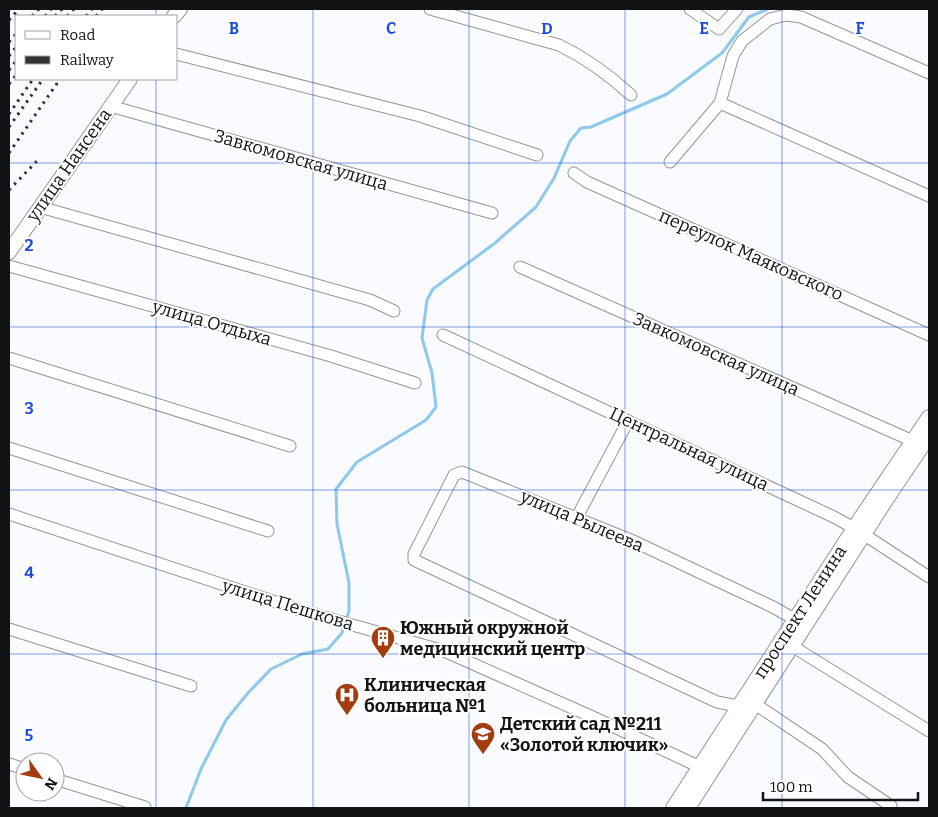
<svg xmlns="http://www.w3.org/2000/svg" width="938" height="817" font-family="Bitter,serif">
  <rect width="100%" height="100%" fill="#f9fbfe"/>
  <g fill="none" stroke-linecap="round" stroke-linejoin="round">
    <g stroke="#8ec8ea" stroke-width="3">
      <polyline points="346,620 349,611 349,583 337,524 336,489 357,462 426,420 436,407 432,373 422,338 427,300 433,289 495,243 536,207 554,178 570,141 581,128 591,127 667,94 722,53 749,17 768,9"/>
      <polyline points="186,808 201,769 226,720 248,693 271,669 302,654 328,649 342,633 344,626"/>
    </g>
    <defs>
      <g id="minor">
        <path d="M430,9L559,45C586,58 609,75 631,95"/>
        <polyline points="690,9 719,29 737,9"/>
        <polyline points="176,54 420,116 537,155"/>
        <polyline points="720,103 929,196"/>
        <polyline points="110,106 492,213"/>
        <polyline points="670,162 720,103 733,56 742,41 770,19 786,15 801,17 929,73"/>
        <polyline points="574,173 587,182 929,335"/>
        <polyline points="40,207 370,300 394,311"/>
        <polyline points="9,266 331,356 415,383"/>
        <polyline points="520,267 913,441"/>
        <polyline points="443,335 834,517 854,528 929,577"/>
        <polyline points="9,358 290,446"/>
        <polyline points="9,448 268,531"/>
        <polyline points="9,514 300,610 444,651 595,718 700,767"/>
        <polyline points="577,517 628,421"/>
        <polyline points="9,629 191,686"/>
        <polyline points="792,646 929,731"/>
        <polyline points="755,704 822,749 848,777 891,806"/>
        <polyline points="738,706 717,702 414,560 414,554 454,475 462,472 631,540 773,607 794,619"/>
        <polyline points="9,764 25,769"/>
        <polyline points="55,779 145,807"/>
      </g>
      <g id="major">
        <polyline points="174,16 180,9"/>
        <polyline points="9,252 130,79"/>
        <polyline points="673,808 860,519 929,417"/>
        <polyline points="688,808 886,500 929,436"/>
      </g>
    </defs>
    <use href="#minor" stroke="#93969c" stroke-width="13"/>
    <use href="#major" stroke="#93969c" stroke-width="16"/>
    <use href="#minor" stroke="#fff" stroke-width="11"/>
    <use href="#major" stroke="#fff" stroke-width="14"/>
    <g stroke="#313335" stroke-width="3" stroke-dasharray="2.5 5" stroke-linecap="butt">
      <polyline points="32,16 39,9"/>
      <polyline points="45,16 51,9"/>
      <polyline points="55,16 62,9"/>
      <polyline points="67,16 74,9"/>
      <polyline points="86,16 92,9"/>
      <polyline points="96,16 102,9"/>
      <polyline points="9,20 19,9"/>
      <polyline points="9,42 16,34"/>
      <polyline points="9,56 16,47"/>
      <polyline points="9,70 16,61"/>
      <polyline points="9,84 16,75"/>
      <polyline points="9,114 33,79"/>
      <polyline points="9,127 43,79"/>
      <polyline points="9,153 60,79"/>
      <polyline points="9,190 37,161"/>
    </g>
  </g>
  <path fill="none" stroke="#1d4ed8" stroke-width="1" stroke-opacity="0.55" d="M156,9V16M313,9V808M469,9V808M625,9V808M782,9V808M156,79V808M9,163H929M9,327H929M9,490H929M9,654H929"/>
  <defs>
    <symbol id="building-pin" viewBox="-11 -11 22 30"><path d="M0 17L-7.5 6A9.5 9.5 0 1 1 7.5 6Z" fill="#a33d11" stroke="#fff"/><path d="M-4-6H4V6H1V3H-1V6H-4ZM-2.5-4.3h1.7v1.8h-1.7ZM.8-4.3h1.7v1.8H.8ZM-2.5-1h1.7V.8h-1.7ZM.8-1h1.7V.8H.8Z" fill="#fff"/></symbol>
    <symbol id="hospital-pin" viewBox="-11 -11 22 30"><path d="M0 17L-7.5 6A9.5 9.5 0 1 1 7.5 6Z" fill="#a33d11" stroke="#fff"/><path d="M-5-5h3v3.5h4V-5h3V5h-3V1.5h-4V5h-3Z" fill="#fff"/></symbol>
    <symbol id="school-pin" viewBox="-11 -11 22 30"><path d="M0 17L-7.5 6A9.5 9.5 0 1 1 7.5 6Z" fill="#a33d11" stroke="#fff"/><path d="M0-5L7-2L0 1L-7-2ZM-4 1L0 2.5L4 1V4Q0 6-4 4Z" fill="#fff"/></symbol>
  </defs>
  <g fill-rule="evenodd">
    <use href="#building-pin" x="369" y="624" width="28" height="38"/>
    <use href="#hospital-pin" x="333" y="681" width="28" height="38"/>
    <use href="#school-pin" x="469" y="720" width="28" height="38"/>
  </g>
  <g text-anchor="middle" stroke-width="4" stroke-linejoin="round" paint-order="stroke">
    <g font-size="18" fill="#121315" stroke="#fff">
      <text transform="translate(301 160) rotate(16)" y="6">Завкомовская улица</text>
      <text transform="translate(69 165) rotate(-55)" y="6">улица Нансена</text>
      <text transform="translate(751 255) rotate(24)" y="6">переулок Маяковского</text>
      <text transform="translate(212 323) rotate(16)" y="6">улица Отдыха</text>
      <text transform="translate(716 354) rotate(24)" y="6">Завкомовская улица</text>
      <text transform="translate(689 449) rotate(25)" y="6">Центральная улица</text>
      <text transform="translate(582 521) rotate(23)" y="6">улица Рылеева</text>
      <text transform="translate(288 605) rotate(17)" y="6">улица Пешкова</text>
      <text transform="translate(800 612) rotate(-57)" y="6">проспект Ленина</text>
    </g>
    <g font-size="18" font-weight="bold" fill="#121315" stroke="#fff" text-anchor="start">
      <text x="400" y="634">Южный окружной<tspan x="400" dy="21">медицинский центр</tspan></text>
      <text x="364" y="691">Клиническая<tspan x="364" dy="21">больница №1</tspan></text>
      <text x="500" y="730">Детский сад №211<tspan x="500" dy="21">«Золотой ключик»</tspan></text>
    </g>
  </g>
  <g font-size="16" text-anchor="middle" font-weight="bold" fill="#1d4ed8" stroke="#fff" stroke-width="4" stroke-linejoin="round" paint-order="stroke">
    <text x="234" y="34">B</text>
    <text x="391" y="34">C</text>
    <text x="547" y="34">D</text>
    <text x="704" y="34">E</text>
    <text x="860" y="34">F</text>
    <text x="29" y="251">2</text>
    <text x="29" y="414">3</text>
    <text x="29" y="578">4</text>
    <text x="29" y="741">5</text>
  </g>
  <rect width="938" height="817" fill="none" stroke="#121315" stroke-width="20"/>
  <rect x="15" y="15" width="162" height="65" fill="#ffffff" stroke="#a0a1a1"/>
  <rect x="25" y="31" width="25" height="8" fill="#ffffff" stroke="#a0a1a1"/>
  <text x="60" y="40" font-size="15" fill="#121315">Road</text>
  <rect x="25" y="56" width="25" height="8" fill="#313335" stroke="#a0a1a1"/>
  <text x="60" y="65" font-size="15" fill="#121315">Railway</text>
  <g transform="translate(40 777) rotate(123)"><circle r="24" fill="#ffffff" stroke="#a0a1a1"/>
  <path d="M0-4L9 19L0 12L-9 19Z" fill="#a33d11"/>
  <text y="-8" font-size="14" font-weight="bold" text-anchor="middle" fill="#121315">N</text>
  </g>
  <path d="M763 792v8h155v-8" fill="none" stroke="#121315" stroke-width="2.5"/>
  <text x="770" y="792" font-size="15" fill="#121315" stroke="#ffffff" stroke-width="4" paint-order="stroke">100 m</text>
</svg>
